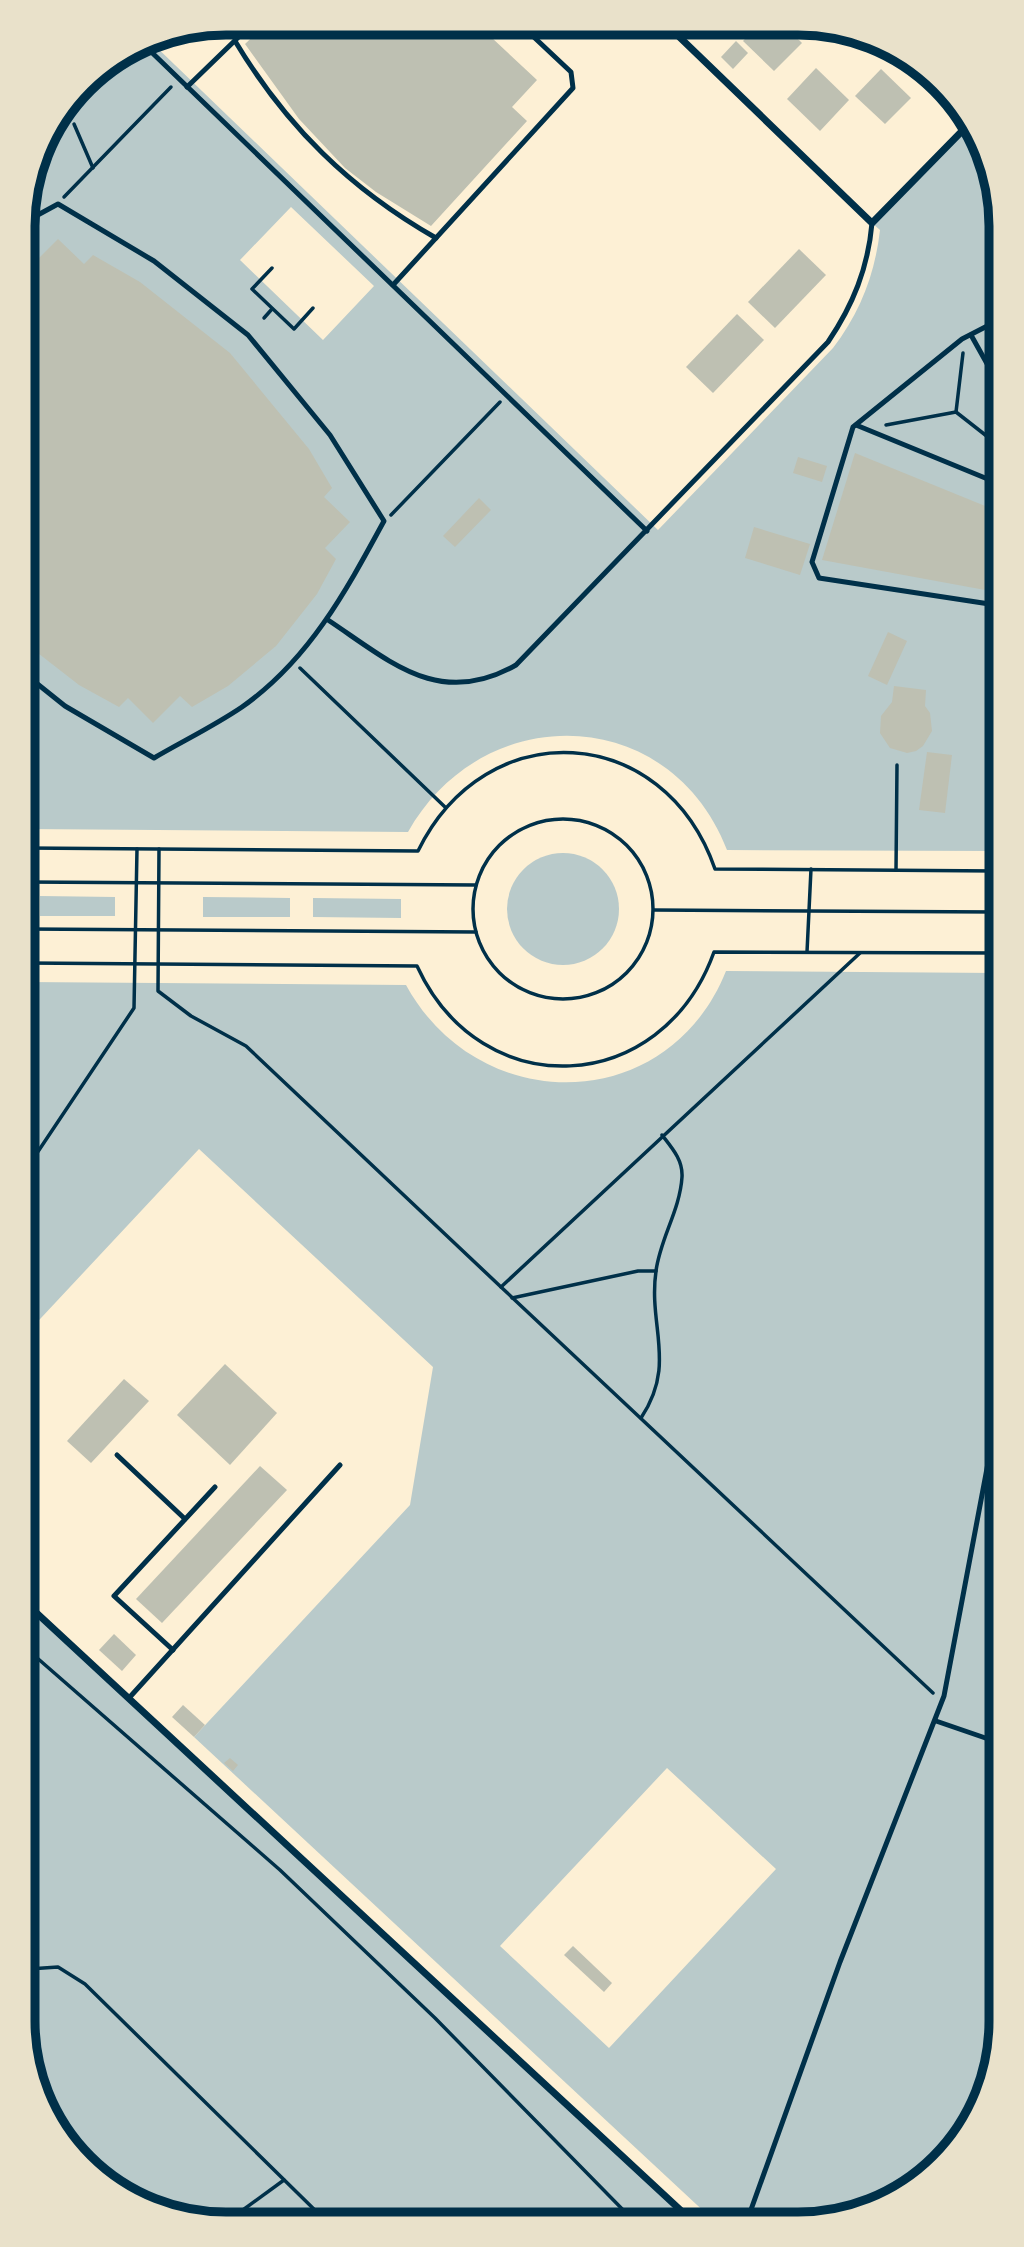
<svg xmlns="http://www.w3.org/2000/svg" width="1024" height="2247" font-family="'Alegreya Sans',sans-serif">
  <rect width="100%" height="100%" fill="#fdf0d5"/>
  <g fill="#b9caca" fill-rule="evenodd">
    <path d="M148,39L658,530L833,348C860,313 875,274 880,230L872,223L966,127L994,173L997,851L727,850C670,703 483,699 408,832L25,829L23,212L44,136L92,73ZM291,207L374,286L323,340L240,260Z"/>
    <circle cx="563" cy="909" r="56"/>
    <polygon points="40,896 115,897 115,916 40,916"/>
    <polygon points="203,897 290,898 290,917 203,917"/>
    <polygon points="313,898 401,899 401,918 313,917"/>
    <path d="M726,971L997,973L1001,2035L986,2099L951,2155L851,2217L711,2218L194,1737L410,1505L433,1367L199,1149L27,1333L26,982L406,985C479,1118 668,1116 726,971ZM667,1768L776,1869L609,2048L500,1946Z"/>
    <polygon points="28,1606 687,2218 187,2220 92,2174 30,2074"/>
  </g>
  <g fill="#bec0b2">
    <polygon points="267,23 477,24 537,80 512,107 527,121 431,226 376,192 345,168 299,119 245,44"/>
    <polygon points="757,26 785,26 802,43 774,71 743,41"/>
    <polygon points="736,41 748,53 733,69 721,57"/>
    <polygon points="904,59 932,73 935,77 924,88 899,64"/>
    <polygon points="816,68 849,100 820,131 787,99"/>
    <polygon points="881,69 911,98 885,124 855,96"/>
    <polygon points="58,239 84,264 93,255 140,282 230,353 309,449 332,488 324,497 350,522 325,548 336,559 317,594 276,646 228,686 192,707 180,696 153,723 128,698 119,707 79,685 25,643 23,255 33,264"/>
    <polygon points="799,249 826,275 775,328 748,302"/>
    <polygon points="737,314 764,340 713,393 686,367"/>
    <polygon points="855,453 995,510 996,592 822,560"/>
    <polygon points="798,457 827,466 822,482 793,473"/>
    <polygon points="479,498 491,510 455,547 443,536"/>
    <polygon points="754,527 810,544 800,575 745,558"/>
    <polygon points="888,632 907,641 887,685 868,676"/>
    <polygon points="894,686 926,690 925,706 930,713 932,731 923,746 916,751 907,753 890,748 880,733 881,716 892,702"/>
    <polygon points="927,752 952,755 945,813 919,810"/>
    <polygon points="225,1364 277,1413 230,1465 177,1415"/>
    <polygon points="124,1379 149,1401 91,1463 67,1441"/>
    <polygon points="260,1466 287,1490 162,1623 136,1599"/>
    <polygon points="114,1634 136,1655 122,1671 99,1650"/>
    <polygon points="183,1705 205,1725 194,1737 172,1717"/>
    <polygon points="230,1758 238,1765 233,1771 224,1763"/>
    <polygon points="573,1946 612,1983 604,1992 564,1955"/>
  </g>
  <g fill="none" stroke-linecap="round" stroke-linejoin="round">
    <g stroke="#003049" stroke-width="3.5">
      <polyline points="74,124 93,168"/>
      <polyline points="64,197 171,87"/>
      <polyline points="272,268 252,289 294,329 313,308"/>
      <polyline points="264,318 272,309"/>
      <polyline points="963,353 956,412 993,441"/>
      <polyline points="886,425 956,412"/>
      <polyline points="995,439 990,448 995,459"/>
      <polyline points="391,515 500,402"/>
      <polyline points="300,668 445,807"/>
      <circle cx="563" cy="909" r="90"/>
      <path d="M25,848L418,851C486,712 664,722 715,869L997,871"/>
      <polyline points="159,849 158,991 191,1016 246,1046 501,1287 860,953"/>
      <polyline points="896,870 897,765"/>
      <polyline points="26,882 476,885"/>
      <polyline points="654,910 997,912"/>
      <polyline points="26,929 476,932"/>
      <polyline points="807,952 811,869"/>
      <path d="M26,963L417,966C481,1106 662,1097 714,952L997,953"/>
      <polyline points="27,1168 134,1008 137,849"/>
      <polyline points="501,1287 933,1693"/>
      <polyline points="512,1298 638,1271 656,1271"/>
      <path d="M641,1418C677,1364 648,1327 656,1271C660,1239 680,1210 682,1177C683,1160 672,1148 662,1135"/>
      <polyline points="28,1650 280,1870 435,2018 631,2218"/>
      <polyline points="29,1969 58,1967 85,1984 325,2220"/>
      <polyline points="229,2220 284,2180"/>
    </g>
    <g stroke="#003049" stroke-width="5">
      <path d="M235,41C286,126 350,189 436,238"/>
      <polyline points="141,42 647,531"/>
      <polyline points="187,87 253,23"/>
      <path d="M23,223L58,204L154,261L248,335L330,435L384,521C346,591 309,660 242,707C214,726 183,741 154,758L65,706L25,674"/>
      <polyline points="393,285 573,88 571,72 521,25"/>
      <polyline points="995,322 962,339 853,427 812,562 819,578 996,605"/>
      <polyline points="971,335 995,378"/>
      <polyline points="856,425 995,482"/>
      <path d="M328,620C390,661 439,709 516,665L828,342C853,305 868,268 872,223"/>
      <polyline points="117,1455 185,1519"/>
      <polyline points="173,1650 114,1596 215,1487"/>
      <polyline points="129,1698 340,1465"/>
      <polyline points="936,1721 1000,1743"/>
      <polyline points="748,2218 840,1962 944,1696 999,1405"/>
    </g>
    <g stroke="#003049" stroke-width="7">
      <polyline points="668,26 872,223 966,127"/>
      <polyline points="28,1605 689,2218"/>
    </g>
  </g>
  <path d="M0 0H1024V2247H0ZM226 35H798A191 191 0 0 1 989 226V2021A191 191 0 0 1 798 2212H226A191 191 0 0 1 35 2021V226A191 191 0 0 1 226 35Z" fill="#e9e1ca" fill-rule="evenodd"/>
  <path fill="none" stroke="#003049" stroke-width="9" d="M226 35H798A191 191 0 0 1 989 226V2021A191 191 0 0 1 798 2212H226A191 191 0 0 1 35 2021V226A191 191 0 0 1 226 35Z"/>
</svg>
